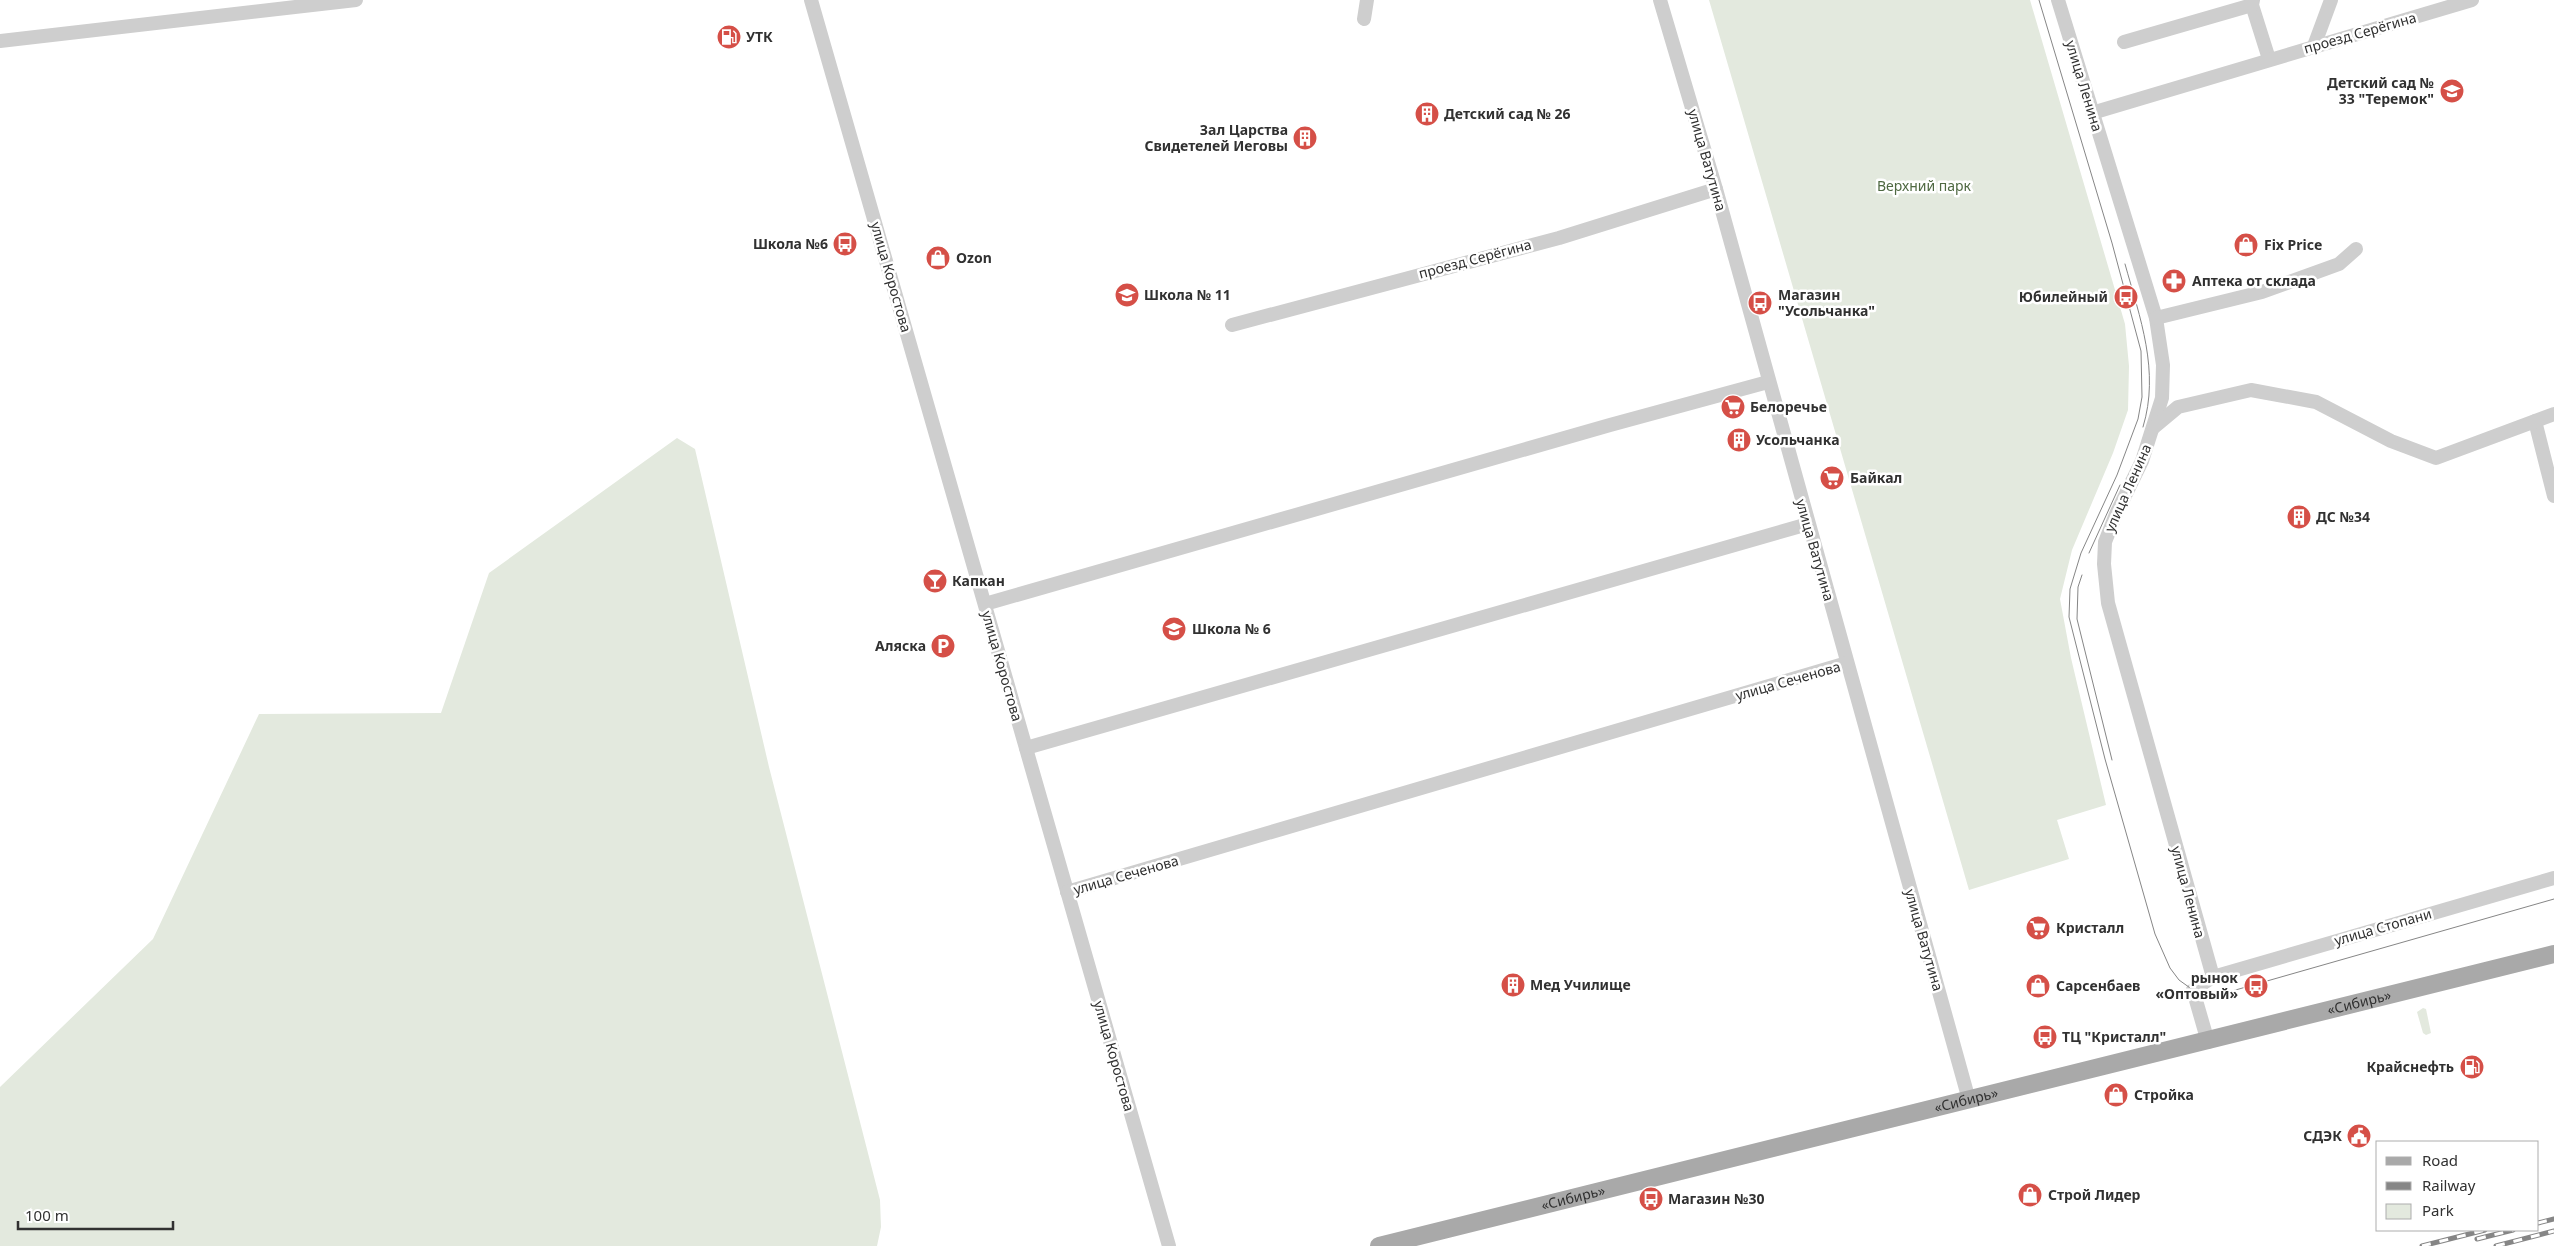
<svg xmlns="http://www.w3.org/2000/svg" width="2554" height="1246" font-family="'Noto Sans',sans-serif">
  <rect width="100%" height="100%" fill="#fff"/>
  <g fill="#e3e9de">
    <polygon points="1709,0 2030,0 2125,324 2129,366 2128,410 2113,453 2072,550 2060,599 2071,658 2106,805 2057,820 2069,859 1969,890"/>
    <polygon points="677,438 695,449 769,767 880,1200 881,1227 877,1246 0,1246 0,1087 153,939 259,714 441,713 489,573"/>
    <polygon points="2423,1008 2426,1009 2431,1033 2426,1035 2423,1033 2417,1012"/>
  </g>
  <g fill="none" stroke-linecap="round" stroke-linejoin="round">
    <g stroke="#cecece" stroke-width="14">
      <polyline points="811,0 1169,1246"/>
      <polyline points="1660,0 1716,189 1969,1100"/>
      <polyline points="2058,0 2156,318 2163,365 2162,398 2142,461 2116,514 2105,542 2104,564 2108,603 2213,977"/>
      <polyline points="2253,0 2252,5 2269,59"/>
      <polyline points="1364,19 1367,0"/>
      <polyline points="0,41 356,0"/>
      <polyline points="2124,42 2252,5"/>
      <polyline points="2314,46 2331,0"/>
      <polyline points="2092,113 2472,0"/>
      <polyline points="2156,318 2262,292 2339,264 2356,249"/>
      <polyline points="1232,325 1559,238 1716,189"/>
      <polyline points="2535,421 2554,496"/>
      <polyline points="2154,427 2178,407 2251,390 2316,402 2391,441 2436,458 2554,414"/>
      <polyline points="985,604 1610,425 1768,382"/>
      <polyline points="1026,748 1808,524"/>
      <polyline points="1067,892 1847,663"/>
      <polyline points="2208,1042 2193,990 2213,977 2554,878"/>
    </g>
    <path stroke="#a9a9a9" stroke-width="18" id="s1" d="M1379,1246L2554,954"/>
    <g stroke="#868686" stroke-width="1">
      <polyline points="2039,0 2112,243 2141,351 2142,397 2138,419 2117,475 2081,553 2070,589 2069,617 2105,759 2155,934 2170,968 2179,980 2193,990 2225,993 2554,899"/>
      <path d="M2125,264C2140,318 2160,371 2143,427"/>
      <polyline points="2089,553 2120,485"/>
      <polyline points="2082,575 2078,587 2077,619 2112,760"/>
    </g>
    <defs>
      <g id="rail">
        <polyline points="2538,1223 2554,1219"/>
        <polyline points="2477,1239 2513,1230"/>
        <polyline points="2422,1246 2485,1230"/>
        <polyline points="2496,1246 2554,1231"/>
      </g>
    </defs>
    <use href="#rail" stroke="#868686" stroke-width="5"/>
    <use href="#rail" stroke="#fff" stroke-width="3" stroke-dasharray="9" stroke-linecap="butt"/>
  </g>
  <defs>
    <symbol id="fuel-disc" viewBox="-11 -11 22 22"><circle r="9.5" fill="#d54f47" stroke="#fff"/><path d="M-5.5-6h7V0h2V4h1.3V-2.5L3-4.5l.8-.8L6-3V5H2.5V1h-1V6h-7ZM-4.2-4.7v3.2H.2V-4.7Z" fill="#fff"/></symbol>
    <symbol id="school-disc" viewBox="-11 -11 22 22"><circle r="9.5" fill="#d54f47" stroke="#fff"/><path d="M0-5L7-2L0 1L-7-2ZM-4 1L0 2.5L4 1V4Q0 6-4 4Z" fill="#fff"/></symbol>
    <symbol id="building-disc" viewBox="-11 -11 22 22"><circle r="9.5" fill="#d54f47" stroke="#fff"/><path d="M-4-6H4V6H1V3H-1V6H-4ZM-2.5-4.3h1.7v1.8h-1.7ZM.8-4.3h1.7v1.8H.8ZM-2.5-1h1.7V.8h-1.7ZM.8-1h1.7V.8H.8Z" fill="#fff"/></symbol>
    <symbol id="bus-disc" viewBox="-11 -11 22 22"><circle r="9.5" fill="#d54f47" stroke="#fff"/><path d="M-5-6H5V4H4V6H2V4H-2V6H-4V4H-5ZM-3.5-4V0h7V-4ZM-3.5 1.2v1.5H-2V1.2ZM2 1.2v1.5H3.5V1.2Z" fill="#fff"/></symbol>
    <symbol id="shop-disc" viewBox="-11 -11 22 22"><circle r="9.5" fill="#d54f47" stroke="#fff"/><path d="M-5-2.5h2.3a2.7 3.5 0 0 1 5.4 0H5L5.5 6h-11ZM-1.5-2.5h3a1.5 2.3 0 0 0-3 0Z" fill="#fff"/></symbol>
    <symbol id="pharmacy-disc" viewBox="-11 -11 22 22"><circle r="9.5" fill="#d54f47" stroke="#fff"/><path d="M-2-6h4v4h4v4h-4v4h-4v-4h-4v-4h4Z" fill="#fff"/></symbol>
    <symbol id="supermarket-disc" viewBox="-11 -11 22 22"><circle r="9.5" fill="#d54f47" stroke="#fff"/><path d="M-6-5.5h2.5l.6 2H6L4.5 2H-2.5L-4.4-4H-6ZM-1.5 3.2a1.3 1.3 0 1 0 .1 0ZM3 3.2a1.3 1.3 0 1 0 .1 0Z" fill="#fff"/></symbol>
    <symbol id="bar-disc" viewBox="-11 -11 22 22"><circle r="9.5" fill="#d54f47" stroke="#fff"/><path d="M-6-5H6L.8 .8V4.5H3.5V6h-7V4.5H-.8V.8Z" fill="#fff"/></symbol>
    <symbol id="parking-disc" viewBox="-11 -11 22 22"><circle r="9.5" fill="#d54f47" stroke="#fff"/><path d="M-3.5-5.5H1a3.5 3.5 0 0 1 0 7H-1V5.5H-3.5ZM-1-3.4V-.6H.8a1.4 1.4 0 0 0 0-2.8Z" fill="#fff"/></symbol>
    <symbol id="civic-disc" viewBox="-11 -11 22 22"><circle r="9.5" fill="#d54f47" stroke="#fff"/><path d="M-.6-6.5H3V-4.5H.6V-3L4-1V1h2V6H-6V1h2V-1L-.6-3ZM-1.2 2.5V6h2.4V2.5Z" fill="#fff"/></symbol>
  </defs>
  <g fill-rule="evenodd">
    <use href="#fuel-disc" x="715" y="23" width="28" height="28"/>
    <use href="#school-disc" x="2438" y="77" width="28" height="28"/>
    <use href="#building-disc" x="1413" y="100" width="28" height="28"/>
    <use href="#building-disc" x="1291" y="124" width="28" height="28"/>
    <use href="#bus-disc" x="831" y="230" width="28" height="28"/>
    <use href="#shop-disc" x="2232" y="231" width="28" height="28"/>
    <use href="#shop-disc" x="924" y="244" width="28" height="28"/>
    <use href="#pharmacy-disc" x="2160" y="267" width="28" height="28"/>
    <use href="#school-disc" x="1113" y="281" width="28" height="28"/>
    <use href="#bus-disc" x="2112" y="283" width="28" height="28"/>
    <use href="#bus-disc" x="1746" y="289" width="28" height="28"/>
    <use href="#supermarket-disc" x="1719" y="393" width="28" height="28"/>
    <use href="#building-disc" x="1725" y="426" width="28" height="28"/>
    <use href="#supermarket-disc" x="1818" y="464" width="28" height="28"/>
    <use href="#building-disc" x="2285" y="503" width="28" height="28"/>
    <use href="#bar-disc" x="921" y="567" width="28" height="28"/>
    <use href="#school-disc" x="1160" y="615" width="28" height="28"/>
    <use href="#parking-disc" x="929" y="632" width="28" height="28"/>
    <use href="#supermarket-disc" x="2024" y="914" width="28" height="28"/>
    <use href="#building-disc" x="1499" y="971" width="28" height="28"/>
    <use href="#shop-disc" x="2024" y="972" width="28" height="28"/>
    <use href="#bus-disc" x="2242" y="972" width="28" height="28"/>
    <use href="#bus-disc" x="2031" y="1023" width="28" height="28"/>
    <use href="#fuel-disc" x="2458" y="1053" width="28" height="28"/>
    <use href="#shop-disc" x="2102" y="1081" width="28" height="28"/>
    <use href="#civic-disc" x="2345" y="1122" width="28" height="28"/>
    <use href="#shop-disc" x="2016" y="1181" width="28" height="28"/>
    <use href="#bus-disc" x="1637" y="1185" width="28" height="28"/>
  </g>
  <g text-anchor="middle" stroke-width="5" stroke-linejoin="round" paint-order="stroke">
    <g font-size="14" fill="#313131" stroke="#fff">
      <text transform="translate(2360 33) rotate(-16)" y="5">проезд Серёгина</text>
      <text transform="translate(2084 86) rotate(73)" y="5">улица Ленина</text>
      <text transform="translate(1707 160) rotate(74)" y="5">улица Ватутина</text>
      <text transform="translate(1475 259) rotate(-15)" y="5">проезд Серёгина</text>
      <text transform="translate(891 277) rotate(74)" y="5">улица Коростова</text>
      <text transform="translate(2128 488) rotate(-66)" y="5">улица Ленина</text>
      <text transform="translate(1815 550) rotate(74)" y="5">улица Ватутина</text>
      <text transform="translate(1002 666) rotate(74)" y="5">улица Коростова</text>
      <text transform="translate(1788 681) rotate(-16)" y="5">улица Сеченова</text>
      <text transform="translate(1126 875) rotate(-16)" y="5">улица Сеченова</text>
      <text transform="translate(2188 892) rotate(75)" y="5">улица Ленина</text>
      <text transform="translate(2383 927) rotate(-16)" y="5">улица Стопани</text>
      <text transform="translate(1924 940) rotate(74)" y="5">улица Ватутина</text>
      <text dy="5" stroke="none"><textPath href="#s1" startOffset="1010">«Сибирь»</textPath></text>
      <text transform="translate(1114 1056) rotate(74)" y="5">улица Коростова</text>
      <text dy="5" stroke="none"><textPath href="#s1" startOffset="605">«Сибирь»</textPath></text>
      <text dy="5" stroke="none"><textPath href="#s1" startOffset="200">«Сибирь»</textPath></text>
    </g>
    <g font-size="14" font-weight="bold" fill="#313131" stroke="#fff" text-anchor="start">
      <text x="746" y="42">УТК</text>
      <text x="2434" y="88" text-anchor="end">Детский сад №<tspan x="2434" dy="16">33 "Теремок"</tspan></text>
      <text x="1444" y="119">Детский сад № 26</text>
      <text x="1288" y="135" text-anchor="end">Зал Царства<tspan x="1288" dy="16">Свидетелей Иеговы</tspan></text>
      <text x="828" y="249" text-anchor="end">Школа №6</text>
      <text x="2264" y="250">Fix Price</text>
      <text x="956" y="263">Ozon</text>
      <text x="2192" y="286">Аптека от склада</text>
      <text x="1144" y="300">Школа № 11</text>
      <text x="1778" y="300">Магазин<tspan x="1778" dy="16">"Усольчанка"</tspan></text>
      <text x="2108" y="302" text-anchor="end">Юбилейный</text>
      <text x="1750" y="412">Белоречье</text>
      <text x="1756" y="445">Усольчанка</text>
      <text x="1850" y="483">Байкал</text>
      <text x="2316" y="522">ДС №34</text>
      <text x="952" y="586">Капкан</text>
      <text x="1192" y="634">Школа № 6</text>
      <text x="926" y="651" text-anchor="end">Аляска</text>
      <text x="2056" y="933">Кристалл</text>
      <text x="2238" y="983" text-anchor="end">рынок<tspan x="2238" dy="16">«Оптовый»</tspan></text>
      <text x="1530" y="990">Мед Училище</text>
      <text x="2056" y="991">Сарсенбаев</text>
      <text x="2062" y="1042">ТЦ "Кристалл"</text>
      <text x="2454" y="1072" text-anchor="end">Крайснефть</text>
      <text x="2134" y="1100">Стройка</text>
      <text x="2342" y="1141" text-anchor="end">СДЭК</text>
      <text x="2048" y="1200">Строй Лидер</text>
      <text x="1668" y="1204">Магазин №30</text>
    </g>
    <g font-size="14" fill="#4f6942" stroke="#fff">
      <text x="1924" y="191">Верхний парк</text>
    </g>
  </g>
  <rect x="2376" y="1141" width="162" height="90" fill="#ffffff" stroke="#adadad"/>
  <rect x="2386" y="1157" width="25" height="8" fill="#a9a9a9" stroke="#adadad"/>
  <text x="2422" y="1166" font-size="15" fill="#313131">Road</text>
  <rect x="2386" y="1182" width="25" height="8" fill="#868686" stroke="#adadad"/>
  <text x="2422" y="1191" font-size="15" fill="#313131">Railway</text>
  <rect x="2386" y="1204" width="25" height="15" fill="#e3e9de" stroke="#adadad"/>
  <text x="2422" y="1216" font-size="15" fill="#313131">Park</text>
  <path d="M18 1221v8h155v-8" fill="none" stroke="#313131" stroke-width="2.5"/>
  <text x="25" y="1221" font-size="15" fill="#313131" stroke="#ffffff" stroke-width="4" paint-order="stroke">100 m</text>
</svg>
